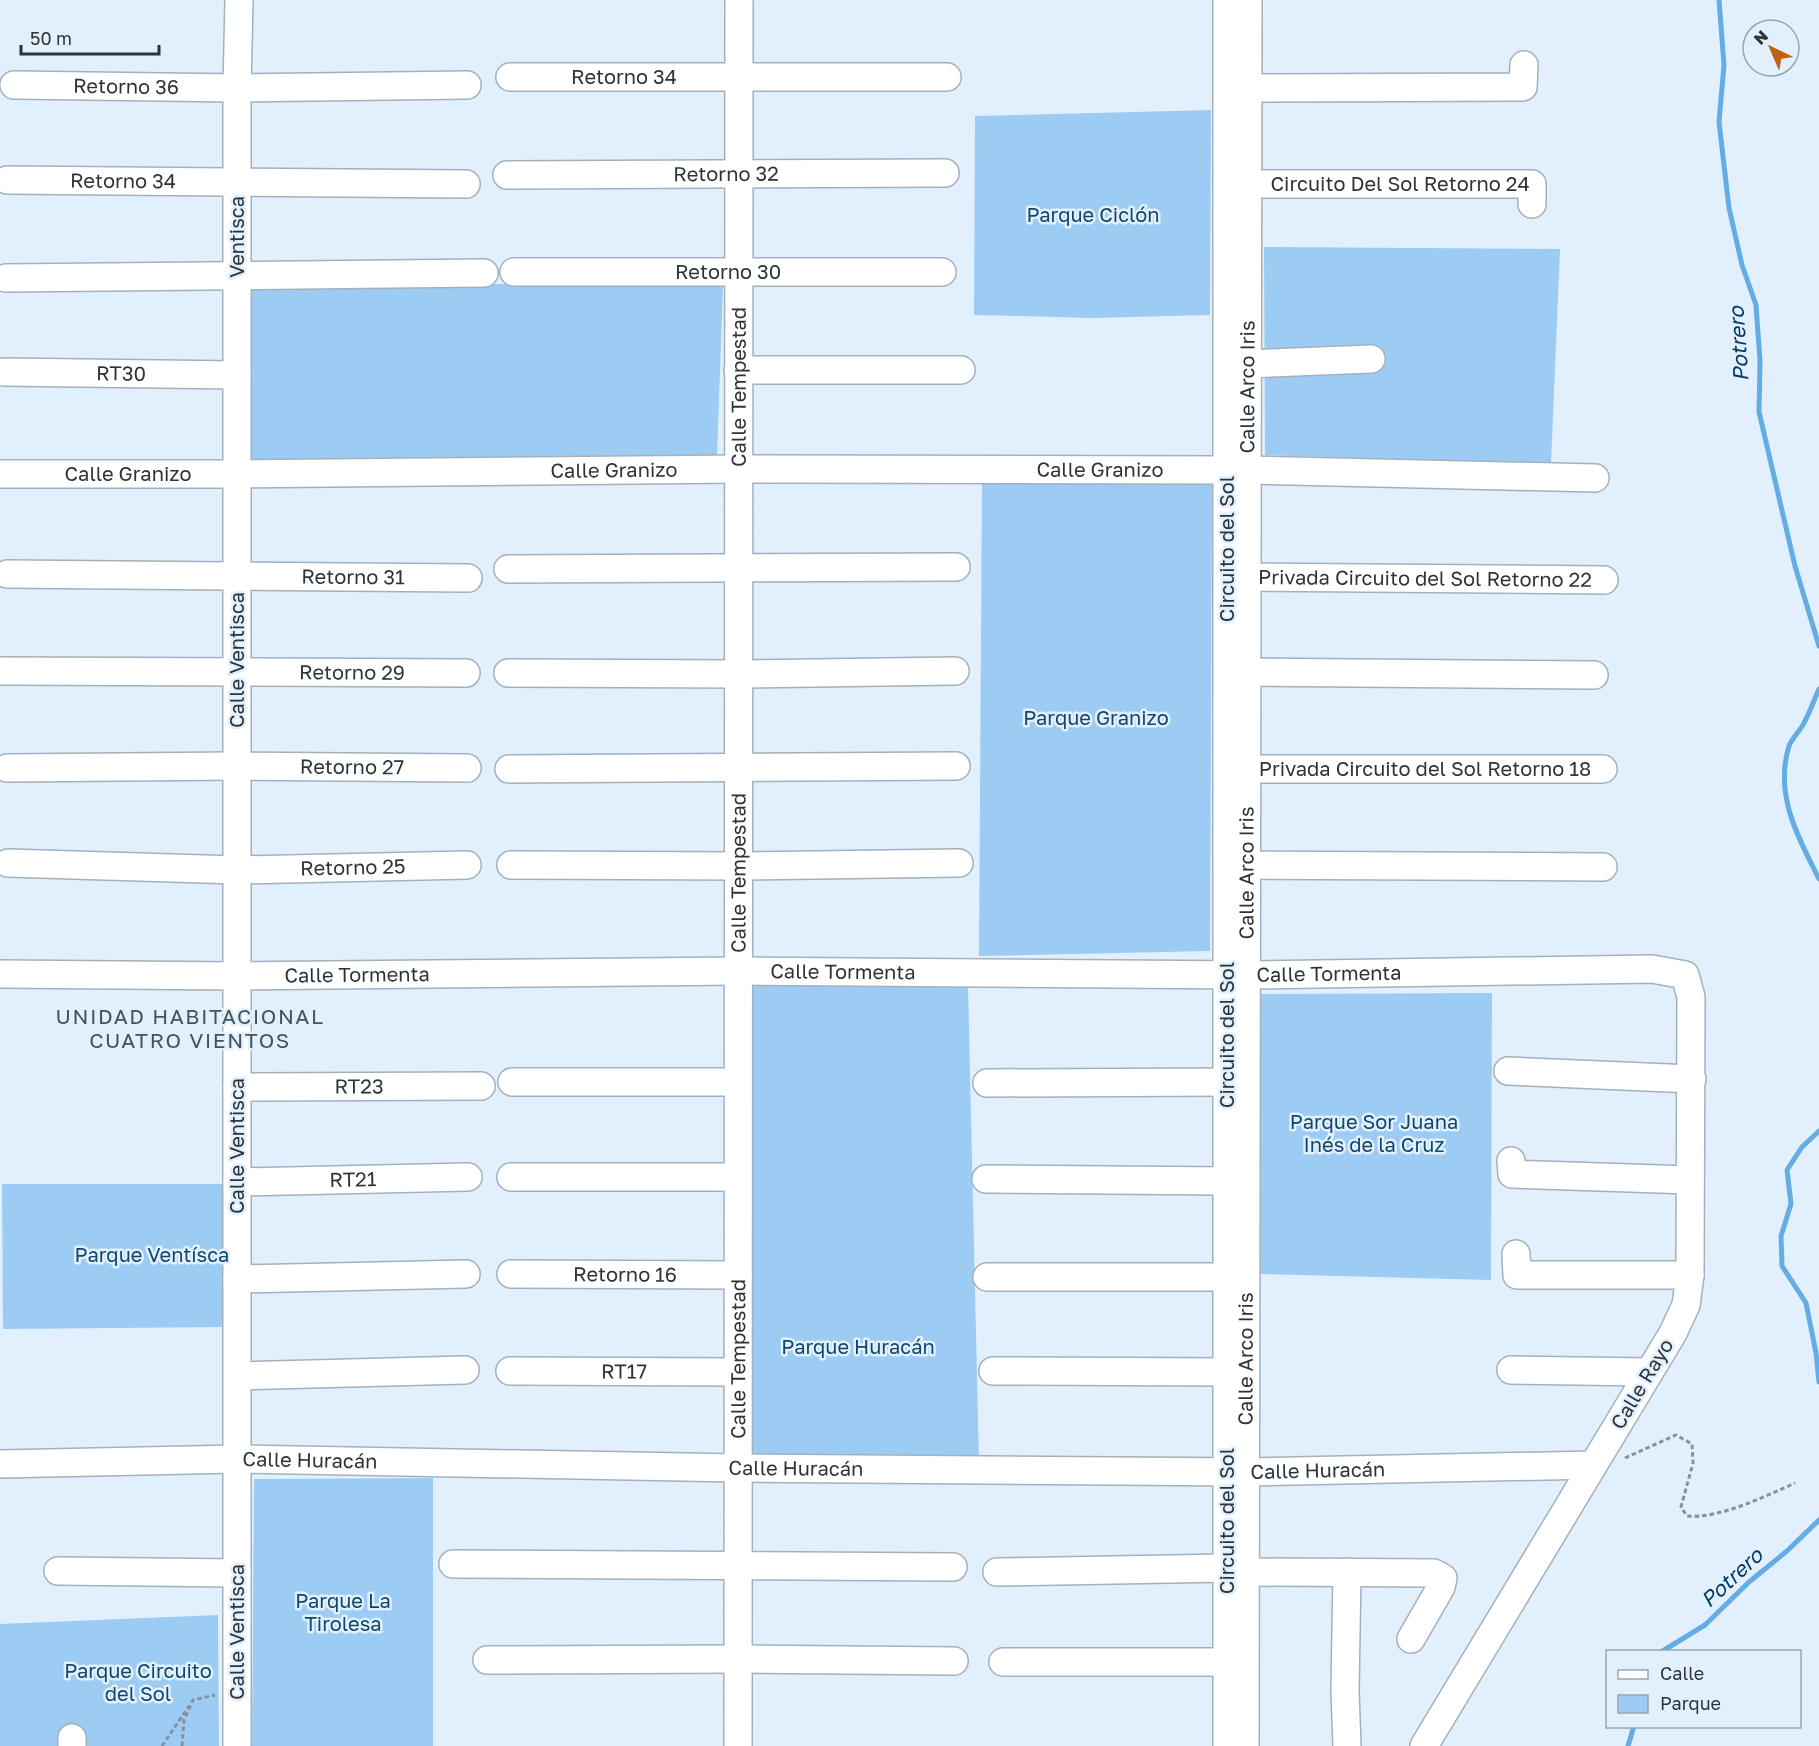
<svg xmlns="http://www.w3.org/2000/svg" width="1819" height="1746" font-family="'Golos Text',sans-serif">
  <rect width="100%" height="100%" fill="#e2f0fd"/>
  <g fill="#9cccf4">
    <polygon points="1211,110 1210,315 1093,318 974,315 975,116"/>
    <polygon points="1264,247 1560,249 1551,464 1265,455"/>
    <polygon points="243,283 723,285 717,458 244,467"/>
    <polygon points="982,480 1212,485 1210,951 979,956"/>
    <polygon points="738,971 968,986 979,1464 738,1468"/>
    <polygon points="1492,993 1491,1280 1258,1274 1255,994"/>
    <polygon points="2,1184 223,1184 226,1327 3,1329"/>
    <polygon points="433,1478 433,1746 252,1746 254,1479"/>
    <polygon points="218,1615 219,1746 0,1746 0,1624"/>
  </g>
  <g fill="none" stroke-linecap="round" stroke-linejoin="round">
    <g stroke="#64ace5" stroke-width="5">
      <polyline points="1719,0 1724,65 1719,122 1729,208 1742,265 1756,305 1760,361 1759,412 1795,566 1819,646"/>
      <path d="M1819,689C1814,700 1810,712 1804,723C1800,731 1792,738 1789,746C1774,795 1798,837 1819,879"/>
      <polyline points="1819,1131 1802,1147 1787,1170 1791,1204 1781,1236 1782,1266 1806,1303 1816,1353 1819,1382"/>
      <polyline points="1661,1652 1705,1625 1749,1582 1787,1551 1819,1520"/>
      <polyline points="1628,1746 1634,1726"/>
    </g>
    <defs>
      <g id="minor">
        <polyline points="1227,0 1227,1745"/>
        <path id="s1" d="M510,77H947"/>
        <path id="s2" d="M14,85L237,88L467,85"/>
        <polyline points="1248,88 1523,87 1524,65"/>
        <path id="s3" d="M507,175L945,173"/>
        <path id="s4" d="M7,180L466,184"/>
        <path id="s5" d="M1248,184H1532V204"/>
        <path id="s6" d="M514,272H942"/>
        <polyline points="6,278 484,273"/>
        <polyline points="1247,364 1371,359"/>
        <polyline points="738,370 961,370"/>
        <path id="s7" d="M4,372L237,375"/>
        <polyline points="1247,470 1595,478"/>
        <path id="s8" d="M0,474H237L739,469L1227,470"/>
        <polyline points="508,569 956,567"/>
        <path id="s9" d="M7,574L468,578"/>
        <path id="s10" d="M1247,577L1604,580"/>
        <path id="s11" d="M0,671L466,673"/>
        <polyline points="1248,672 1594,675"/>
        <polyline points="508,673 738,674 955,671"/>
        <path id="s12" d="M7,768L237,766L467,768"/>
        <polyline points="509,769 956,766"/>
        <path id="s13" d="M1248,769H1603"/>
        <path id="s14" d="M8,863L237,870L467,865"/>
        <polyline points="511,865 738,866 959,863"/>
        <polyline points="1247,865 1603,867"/>
        <path id="s15" d="M0,974L237,976L738,971L1247,975L1652,969L1685,975L1691,997L1690,1275L1686,1305L1673,1333L1424,1746"/>
        <polyline points="1508,1071 1692,1079"/>
        <polyline points="512,1082 738,1082"/>
        <polyline points="987,1083 1227,1082"/>
        <path id="s16" d="M237,1087L481,1086"/>
        <polyline points="1511,1161 1512,1174 1690,1180"/>
        <polyline points="511,1177 738,1177"/>
        <polyline points="986,1179 1227,1181"/>
        <path id="s17" d="M237,1182L468,1177"/>
        <polyline points="1516,1254 1517,1275 1690,1275"/>
        <path id="s18" d="M511,1274L738,1275"/>
        <polyline points="987,1277 1227,1277"/>
        <polyline points="237,1279 466,1274"/>
        <polyline points="1511,1370 1649,1372"/>
        <path id="s19" d="M510,1371L738,1372"/>
        <polyline points="993,1371 1227,1372"/>
        <polyline points="238,1376 465,1370"/>
        <path id="s20" d="M0,1464L237,1459L738,1468L1247,1472L1593,1465"/>
        <polyline points="453,1564 953,1567"/>
        <polyline points="58,1571 237,1573"/>
        <polyline points="997,1572 1227,1568"/>
        <polyline points="1247,1572 1434,1573 1443,1578 1441,1587 1411,1639"/>
        <polyline points="1347,1572 1345,1691 1347,1746"/>
        <polyline points="487,1660 739,1659 954,1661"/>
        <polyline points="1003,1662 1227,1662"/>
        <polyline points="72,1746 72,1738"/>
        <polyline points="237,1746 237,88 239,0"/>
        <path id="s21" d="M738,1746L739,0"/>
        <path id="s22" d="M1245,1746L1248,0"/>
      </g>
    </defs>
    <use href="#minor" stroke="#a4b1bd" stroke-width="30"/>
    <g stroke="#879199" stroke-width="3" stroke-dasharray="4.5 3" stroke-linecap="butt">
      <path d="M1625,1458L1676,1435L1692,1444L1693,1463L1681,1507L1687,1516C1719,1519 1766,1496 1795,1483"/>
      <polyline points="162,1746 189,1706"/>
      <polyline points="182,1746 184,1720 193,1700 215,1695"/>
    </g>
    <use href="#minor" stroke="#fff" stroke-width="27"/>
  </g>
  <g text-anchor="middle" stroke-width="5" stroke-linejoin="round" paint-order="stroke">
    <g font-size="20" fill="#2d3337" stroke="#e2f0fd">
      <text dy="7" stroke="none"><textPath href="#s1" startOffset="114">Retorno 34</textPath></text>
      <text dy="7" stroke="none"><textPath href="#s2" startOffset="112">Retorno 36</textPath></text>
      <text dy="7" stroke="none"><textPath href="#s3" startOffset="219">Retorno 32</textPath></text>
      <text dy="7" stroke="none"><textPath href="#s4" startOffset="116">Retorno 34</textPath></text>
      <text dy="7" stroke="none"><textPath href="#s5" startOffset="152">Circuito Del Sol Retorno 24</textPath></text>
      <text transform="translate(237 237) rotate(-90)" y="7">Ventisca</text>
      <text dy="7" stroke="none"><textPath href="#s6" startOffset="214">Retorno 30</textPath></text>
      <text dy="7" stroke="none"><textPath href="#s7" startOffset="117">RT30</textPath></text>
      <text dy="7" stroke="none"><textPath href="#s21" startOffset="1359">Calle Tempestad</textPath></text>
      <text dy="7" stroke="none"><textPath href="#s22" startOffset="1359">Calle Arco Iris</textPath></text>
      <text dy="7" stroke="none"><textPath href="#s8" startOffset="1100">Calle Granizo</textPath></text>
      <text dy="7" stroke="none"><textPath href="#s8" startOffset="614">Calle Granizo</textPath></text>
      <text dy="7" stroke="none"><textPath href="#s8" startOffset="128">Calle Granizo</textPath></text>
      <text transform="translate(1227 549) rotate(-90)" y="7">Circuito del Sol</text>
      <text dy="7" stroke="none"><textPath href="#s9" startOffset="346">Retorno 31</textPath></text>
      <text dy="7" stroke="none"><textPath href="#s10" startOffset="178">Privada Circuito del Sol Retorno 22</textPath></text>
      <text transform="translate(237 660) rotate(-90)" y="7">Calle Ventisca</text>
      <text dy="7" stroke="none"><textPath href="#s11" startOffset="352">Retorno 29</textPath></text>
      <text dy="7" stroke="none"><textPath href="#s12" startOffset="345">Retorno 27</textPath></text>
      <text dy="7" stroke="none"><textPath href="#s13" startOffset="177">Privada Circuito del Sol Retorno 18</textPath></text>
      <text dy="7" stroke="none"><textPath href="#s14" startOffset="345">Retorno 25</textPath></text>
      <text dy="7" stroke="none"><textPath href="#s21" startOffset="873">Calle Tempestad</textPath></text>
      <text dy="7" stroke="none"><textPath href="#s22" startOffset="873">Calle Arco Iris</textPath></text>
      <text dy="7" stroke="none"><textPath href="#s15" startOffset="843">Calle Tormenta</textPath></text>
      <text dy="7" stroke="none"><textPath href="#s15" startOffset="1329">Calle Tormenta</textPath></text>
      <text dy="7" stroke="none"><textPath href="#s15" startOffset="357">Calle Tormenta</textPath></text>
      <text transform="translate(1227 1035) rotate(-90)" y="7">Circuito del Sol</text>
      <text dy="7" stroke="none"><textPath href="#s16" startOffset="122">RT23</textPath></text>
      <text transform="translate(237 1146) rotate(-90)" y="7">Calle Ventisca</text>
      <text dy="7" stroke="none"><textPath href="#s17" startOffset="116">RT21</textPath></text>
      <text dy="7" stroke="none"><textPath href="#s18" startOffset="114">Retorno 16</textPath></text>
      <text dy="7" stroke="none"><textPath href="#s21" startOffset="387">Calle Tempestad</textPath></text>
      <text dy="7" stroke="none"><textPath href="#s22" startOffset="387">Calle Arco Iris</textPath></text>
      <text dy="7" stroke="none"><textPath href="#s19" startOffset="114">RT17</textPath></text>
      <text transform="translate(1642 1384) rotate(-59)" y="7">Calle Rayo</text>
      <text dy="7" stroke="none"><textPath href="#s20" startOffset="310">Calle Huracán</textPath></text>
      <text dy="7" stroke="none"><textPath href="#s20" startOffset="796">Calle Huracán</textPath></text>
      <text dy="7" stroke="none"><textPath href="#s20" startOffset="1318">Calle Huracán</textPath></text>
      <text transform="translate(1227 1521) rotate(-90)" y="7">Circuito del Sol</text>
      <text transform="translate(237 1632) rotate(-90)" y="7">Calle Ventisca</text>
    </g>
    <g font-size="20" fill="#0f476c" stroke="#e2f0fd">
      <text x="1093" y="222">Parque Ciclón</text>
      <text x="1096" y="725">Parque Granizo</text>
      <text x="1374" y="1129">Parque Sor Juana<tspan x="1374" dy="23">Inés de la Cruz</tspan></text>
      <text x="152" y="1262">Parque Ventísca</text>
      <text x="858" y="1354">Parque Huracán</text>
      <text x="343" y="1608">Parque La<tspan x="343" dy="23">Tirolesa</tspan></text>
      <text x="138" y="1678">Parque Circuito<tspan x="138" dy="23">del Sol</tspan></text>
    </g>
    <g font-size="21" font-style="italic" fill="#003c60" stroke="#e2f0fd">
      <text transform="translate(1739 344) rotate(-94)" y="7">Potrero</text>
      <text transform="translate(1732 1578) rotate(-43)" y="7">Potrero</text>
    </g>
    <g font-size="21" letter-spacing="1.5" fill="#46525c" stroke="#e2f0fd">
      <text x="190" y="1024">UNIDAD HABITACIONAL<tspan x="190" dy="24">CUATRO VIENTOS</tspan></text>
    </g>
  </g>
  <rect x="1606" y="1650" width="195" height="78" fill="#e2f0fd" stroke="#9aa4ae" stroke-width="1.5"/>
  <rect x="1618" y="1670" width="30" height="9" fill="#ffffff" stroke="#9aa4ae" stroke-width="1.5"/>
  <text x="1660" y="1680" font-size="18" fill="#2d3337">Calle</text>
  <rect x="1618" y="1695" width="30" height="18" fill="#9cccf4" stroke="#9aa4ae" stroke-width="1.5"/>
  <text x="1660" y="1710" font-size="18" fill="#2d3337">Parque</text>
  <g transform="translate(1771 48) rotate(316)"><circle r="28" fill="#e2f0fd" stroke="#9aa4ae" stroke-width="1.5"/>
  <path d="M0-4.5L10 22L0 15L-10 22Z" fill="#bf6311"/>
  <text y="-9" font-size="16" font-weight="bold" text-anchor="middle" fill="#2d3337">N</text>
  </g>
  <path d="M21 45v9h138v-9" fill="none" stroke="#2d3337" stroke-width="3"/>
  <text x="30" y="45" font-size="18" fill="#2d3337" stroke="#e2f0fd" stroke-width="4.5" paint-order="stroke">50 m</text>
</svg>
